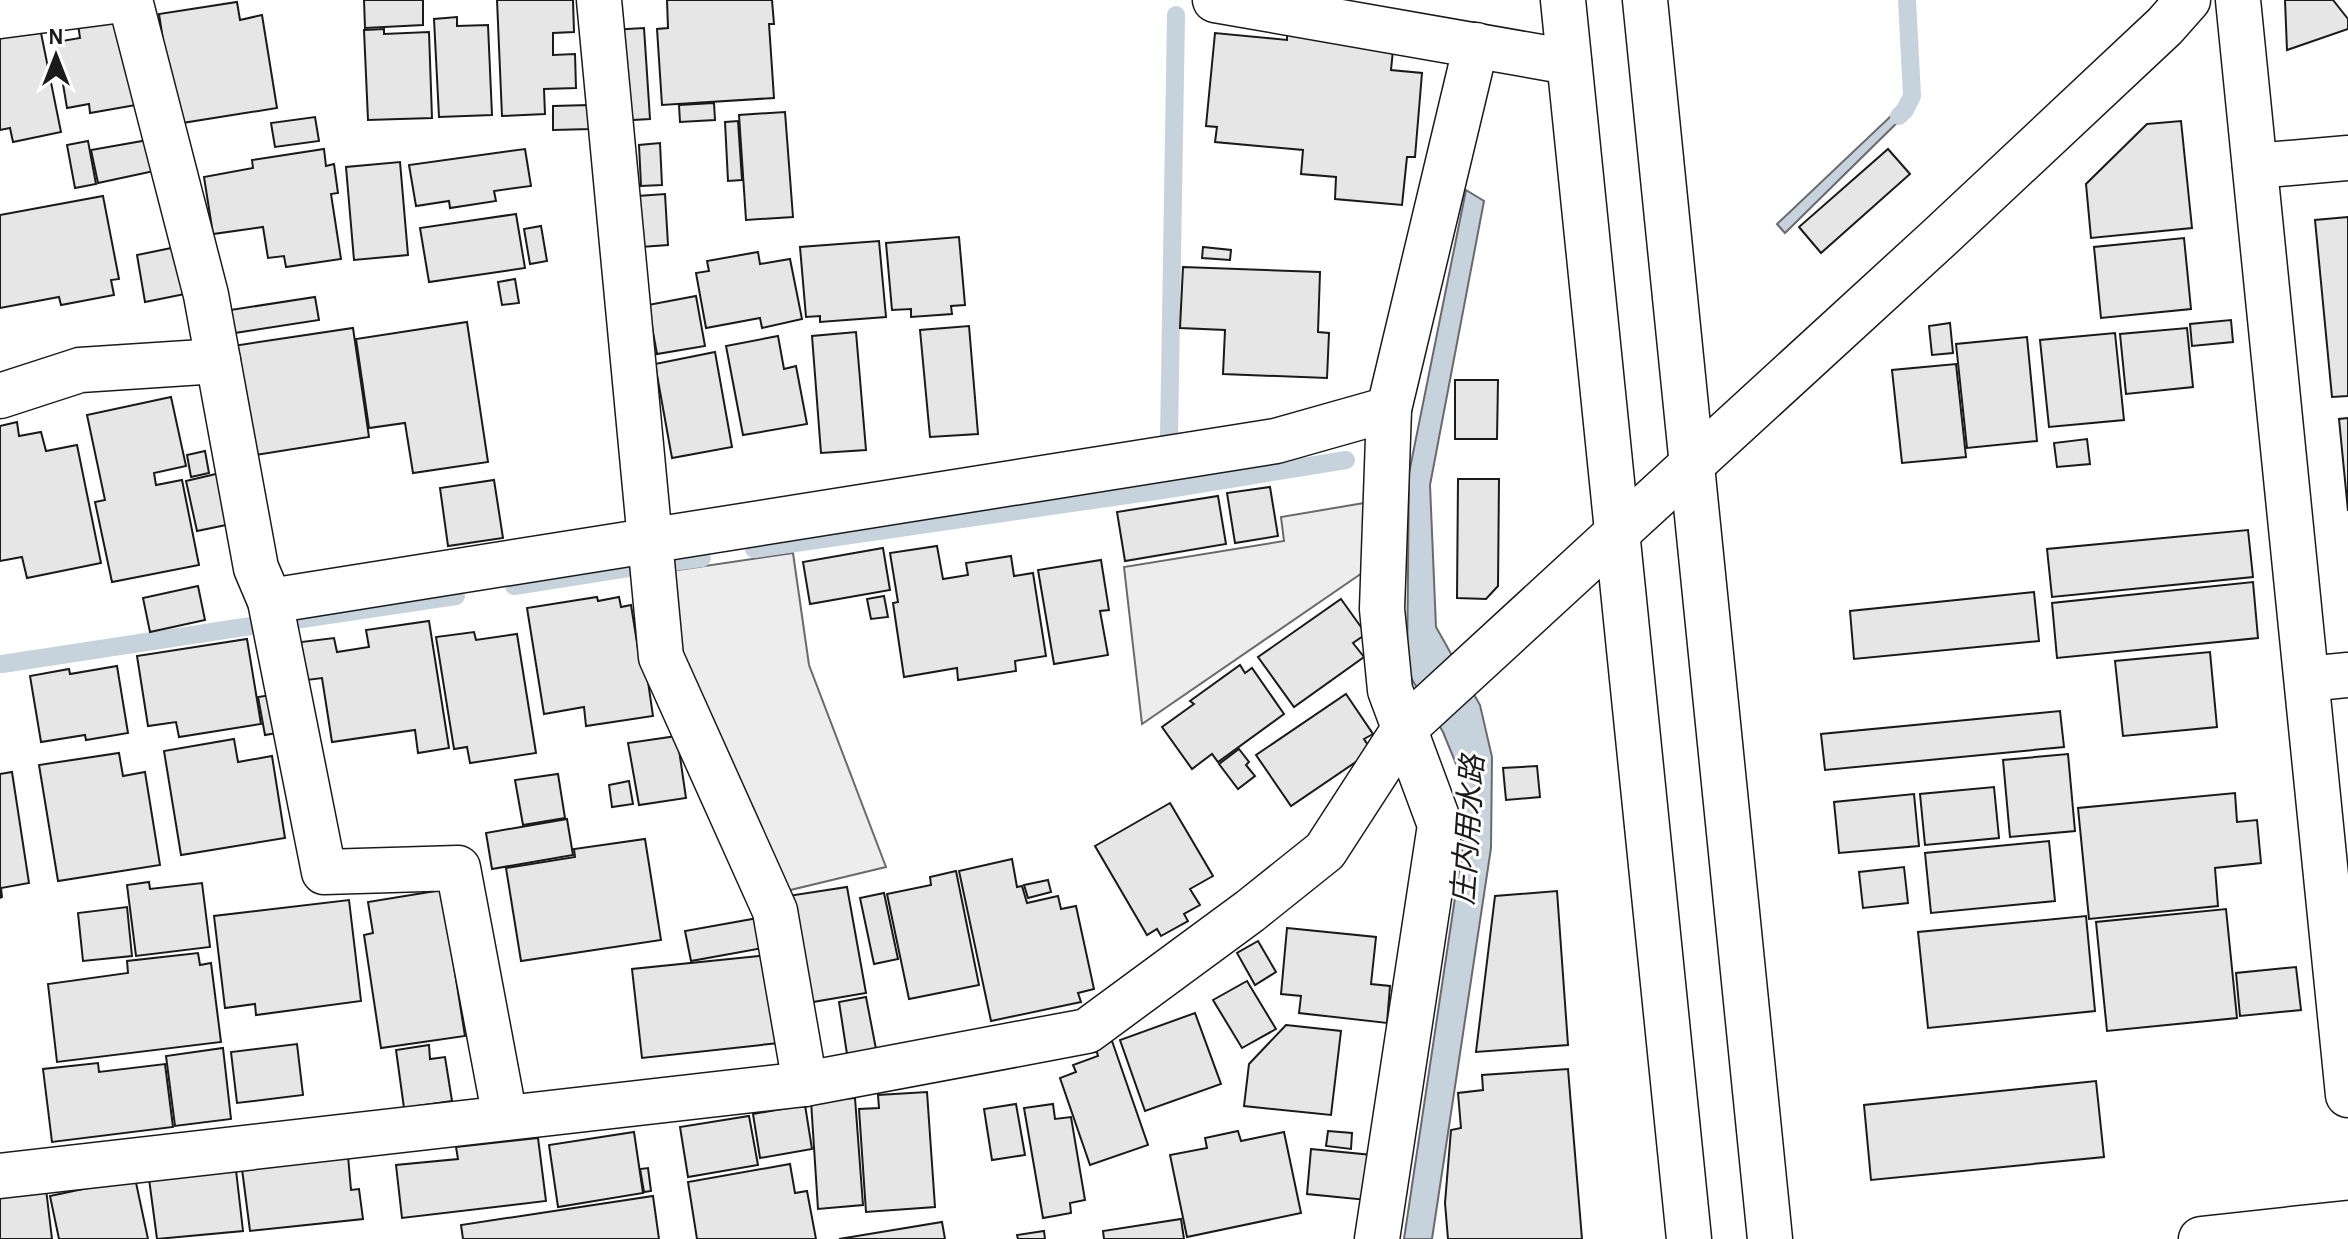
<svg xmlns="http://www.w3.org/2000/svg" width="2348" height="1239" font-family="'Alegreya Sans','Noto Sans JP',sans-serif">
  <rect width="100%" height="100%" fill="#fff"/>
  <g fill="#ededed" stroke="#6a6a6a" stroke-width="2">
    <polygon points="1370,502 1365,571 1142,724 1124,567 1284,541 1281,517"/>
    <polygon points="793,553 809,665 886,867 782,892 672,656 664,572"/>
  </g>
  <g fill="#c6d2dc" stroke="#6a6a6a" stroke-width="2">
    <polygon points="1912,96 1912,108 1785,233 1777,224"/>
    <polygon points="1466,190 1484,201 1430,485 1436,627 1480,705 1492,757 1491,848 1432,1239 1404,1239 1462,851 1465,786 1443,732 1407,671 1409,473"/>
  </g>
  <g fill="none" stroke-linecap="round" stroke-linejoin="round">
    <g stroke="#c6d2dc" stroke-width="18">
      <polyline points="1899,116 1905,110 1912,96 1907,0"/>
      <polyline points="1169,439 1176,15"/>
      <polyline points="754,549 1169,489 1346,460"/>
      <polyline points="666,563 702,558"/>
      <polyline points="514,586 635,567"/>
      <polyline points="295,620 456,596"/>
      <polyline points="2,664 251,626"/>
    </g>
  </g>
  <g fill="#e6e6e6" stroke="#1a1a1a" stroke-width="2">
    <polygon points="364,0 423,0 423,25 365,28"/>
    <polygon points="497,0 573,0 574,32 553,33 553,55 575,54 576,88 544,89 545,114 502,116"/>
    <polygon points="667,0 772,0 774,24 769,24 774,98 662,105 657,29 668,28"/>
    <polygon points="2285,0 2333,0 2348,19 2348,29 2287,50"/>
    <polygon points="237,2 240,20 262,15 277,108 176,124 159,14"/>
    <polygon points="119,16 136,105 90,113 89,104 67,108 56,42 80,38 78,24"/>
    <polygon points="457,17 457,26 488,25 492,115 439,117 434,19"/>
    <polygon points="40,28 61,132 13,142 10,128 0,130 0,35"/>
    <polygon points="644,28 650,119 616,121 610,30"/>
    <polygon points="384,29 384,34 429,32 432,118 368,120 364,30"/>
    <polygon points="1287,30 1394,40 1391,70 1422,73 1415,157 1407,157 1402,205 1335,199 1336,177 1301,174 1303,150 1215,142 1217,127 1206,126 1215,33 1287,40"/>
    <polygon points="714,103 715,120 680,122 679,105"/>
    <polygon points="589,105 591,129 553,130 553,106"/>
    <polygon points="785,112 793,217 746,220 739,115"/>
    <polygon points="315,117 319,141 275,147 271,123"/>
    <polygon points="738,121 742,180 728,181 725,122"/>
    <polygon points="2181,121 2192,228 2091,238 2086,184 2147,124"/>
    <polygon points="148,140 154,171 98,183 91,150"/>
    <polygon points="88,141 96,184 75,188 67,145"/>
    <polygon points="660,143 662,185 641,186 639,145"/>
    <polygon points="324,149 326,166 334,164 338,193 331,194 341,259 286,267 284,256 268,258 263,227 213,234 204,177 253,168 252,160"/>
    <polygon points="525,149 531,186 494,191 496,201 450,208 449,201 416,206 409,165"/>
    <polygon points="1888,149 1910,174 1821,253 1799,227"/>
    <polygon points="400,162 408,255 354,260 346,167"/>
    <polygon points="665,194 668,245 641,247 638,196"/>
    <polygon points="103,196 119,279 111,280 114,295 61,305 59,297 0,308 0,215"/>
    <polygon points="516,214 525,268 429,282 420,228"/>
    <polygon points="2348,217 2348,396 2332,397 2315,220"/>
    <polygon points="541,226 547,261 530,264 524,229"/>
    <polygon points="959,237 965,305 951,306 952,314 911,317 911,309 892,310 886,243"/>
    <polygon points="2184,238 2191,309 2101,318 2094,247"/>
    <polygon points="879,241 886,317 820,322 820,316 806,317 800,247"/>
    <polygon points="181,246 190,293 145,302 137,255"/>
    <polygon points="1203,247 1231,250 1230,260 1202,258"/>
    <polygon points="758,252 760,264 790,259 802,319 762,328 760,318 706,328 696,273 709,271 707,261"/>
    <polygon points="1183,267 1320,272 1318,332 1329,333 1327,378 1223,374 1225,330 1180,328"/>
    <polygon points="515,279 519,303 502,305 498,282"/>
    <polygon points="696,296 705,346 657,354 648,305"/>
    <polygon points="315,297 319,320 228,334 224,311"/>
    <polygon points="2231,320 2233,342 2192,346 2190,324"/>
    <polygon points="467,322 488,462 413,473 405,423 369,428 356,339"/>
    <polygon points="1950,323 1953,353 1932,355 1929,326"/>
    <polygon points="969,326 978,434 930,437 920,330"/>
    <polygon points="353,328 369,437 250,456 233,346"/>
    <polygon points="2187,328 2193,387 2126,394 2120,334"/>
    <polygon points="856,332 866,450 821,453 812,336"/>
    <polygon points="2115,333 2124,420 2049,427 2040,340"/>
    <polygon points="778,336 784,369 796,366 807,424 743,435 726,346"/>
    <polygon points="2027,337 2037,441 1967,448 1956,344"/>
    <polygon points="715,352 732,447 672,458 655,364"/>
    <polygon points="1956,364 1966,457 1902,463 1892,370"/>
    <polygon points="1455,380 1498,380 1497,439 1455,439"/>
    <polygon points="171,397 186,466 154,473 156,485 182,480 199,565 112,582 95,502 105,500 87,415"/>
    <polygon points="2348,418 2348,511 2339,419"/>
    <polygon points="17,422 19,436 41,432 46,451 77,445 101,563 27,578 22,557 0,561 0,426"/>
    <polygon points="2087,439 2090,464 2057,467 2054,443"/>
    <polygon points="205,451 209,473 191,477 187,455"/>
    <polygon points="220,473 231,524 197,531 186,481"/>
    <polygon points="1458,479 1499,479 1498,586 1486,599 1457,598"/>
    <polygon points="494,480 503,538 448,546 440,488"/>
    <polygon points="1270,487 1278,536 1235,543 1227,493"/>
    <polygon points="1218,496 1226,544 1125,561 1117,512"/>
    <polygon points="2248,530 2253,577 2052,597 2047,549"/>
    <polygon points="937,546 943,579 968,575 966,563 1011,556 1014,576 1033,573 1046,656 1015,661 1016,671 958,680 957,668 904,677 893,603 898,602 890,553"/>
    <polygon points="883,548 890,590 810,604 803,562"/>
    <polygon points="1101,560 1109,610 1100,611 1108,655 1054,664 1038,570"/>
    <polygon points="2253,582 2258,638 2057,658 2052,603"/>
    <polygon points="198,586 205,620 150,632 143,598"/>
    <polygon points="2034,592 2039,641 1854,659 1850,611"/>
    <polygon points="884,596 888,617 871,619 867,599"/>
    <polygon points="597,597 598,601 619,597 621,607 631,605 639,655 644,654 653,716 586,726 584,707 544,714 527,608"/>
    <polygon points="1341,599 1366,634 1353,643 1364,657 1294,707 1258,657"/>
    <polygon points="429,621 449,748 418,753 415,730 332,742 322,678 307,680 301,642 334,638 337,652 369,647 366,630"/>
    <polygon points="474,632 476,640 517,634 536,753 470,763 467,747 454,749 436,637"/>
    <polygon points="247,639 261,724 179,737 176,722 148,726 137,656"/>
    <polygon points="2210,652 2217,727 2123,736 2115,661"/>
    <polygon points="1240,665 1245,673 1252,668 1284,714 1218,762 1212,754 1192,769 1162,727 1194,704 1190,701"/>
    <polygon points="117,666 128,733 86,740 85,735 41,742 30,676 69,669 70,674"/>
    <polygon points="278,694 283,732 265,735 258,697"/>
    <polygon points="1346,694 1373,734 1364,739 1372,751 1291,806 1256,755"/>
    <polygon points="2060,711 2064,747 1825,770 1821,734"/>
    <polygon points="677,736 686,798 639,805 628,743"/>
    <polygon points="234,739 238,762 272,756 285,838 181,855 164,751"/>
    <polygon points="1239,749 1249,762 1246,765 1255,776 1238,789 1219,764"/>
    <polygon points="119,753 123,776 145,772 160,865 58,881 39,765"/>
    <polygon points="2068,754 2075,831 2010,837 2003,760"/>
    <polygon points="1537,766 1540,797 1506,800 1503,768"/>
    <polygon points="12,772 29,883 1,888 2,897 0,898 0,774"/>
    <polygon points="558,774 565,818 523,825 515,780"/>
    <polygon points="629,781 633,804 612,807 609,785"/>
    <polygon points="1994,787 1999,838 1925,845 1920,794"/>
    <polygon points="2235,793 2237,822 2257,820 2261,863 2215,868 2218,906 2089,919 2078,808"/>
    <polygon points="1914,794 1919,846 1839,853 1834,802"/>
    <polygon points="1170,803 1213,876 1190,889 1200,905 1184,914 1188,921 1161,936 1157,929 1147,935 1095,846"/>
    <polygon points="567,819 573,855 492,869 486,833"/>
    <polygon points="645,839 661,940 521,961 506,868 575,857 574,849"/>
    <polygon points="2049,841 2055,901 1931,913 1925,853"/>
    <polygon points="1012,859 1017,887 1022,886 1027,903 1058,896 1061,909 1076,906 1094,989 1078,993 1081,1002 991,1021 959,871"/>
    <polygon points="1904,867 1908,903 1863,908 1859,872"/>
    <polygon points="956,871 979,985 909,999 887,894 931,885 930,877"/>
    <polygon points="1048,880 1051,892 1028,898 1024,885"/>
    <polygon points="149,882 150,889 202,883 210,947 136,956 127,885"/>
    <polygon points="847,887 866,993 807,1003 788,896"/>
    <polygon points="442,890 465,1036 381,1048 364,935 373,933 368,902"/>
    <polygon points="1557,891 1568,1045 1476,1052 1495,896"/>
    <polygon points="884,893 898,959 874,964 860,898"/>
    <polygon points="349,900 361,1001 256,1015 255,1004 225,1008 214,916"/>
    <polygon points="127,907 132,956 83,961 78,913"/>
    <polygon points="2226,909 2237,1018 2107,1031 2096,922"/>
    <polygon points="2086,916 2095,1011 1928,1028 1918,932"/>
    <polygon points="758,918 763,948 691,961 685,931"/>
    <polygon points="1287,928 1376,937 1371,984 1390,986 1387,1023 1299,1013 1301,996 1281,994"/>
    <polygon points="1258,941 1276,972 1255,985 1237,953"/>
    <polygon points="198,953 200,965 211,963 221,1042 57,1062 48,984 128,973 127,961"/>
    <polygon points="769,955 779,1043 642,1058 632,969"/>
    <polygon points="2296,967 2301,1010 2240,1016 2236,973"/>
    <polygon points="1247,981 1276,1029 1242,1048 1213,1000"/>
    <polygon points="866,997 876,1049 847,1054 839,1002"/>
    <polygon points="1195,1013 1221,1084 1145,1111 1120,1040"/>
    <polygon points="1286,1025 1341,1031 1331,1115 1244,1106 1249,1064"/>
    <polygon points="1112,1041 1148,1145 1090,1165 1060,1078 1076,1072 1073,1065 1098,1056 1095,1046"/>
    <polygon points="297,1044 303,1095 237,1103 231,1052"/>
    <polygon points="429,1045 430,1059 445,1057 452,1101 404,1108 396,1050"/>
    <polygon points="223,1048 231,1119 175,1126 166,1056"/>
    <polygon points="98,1063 99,1072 165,1064 173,1127 52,1142 43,1069"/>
    <polygon points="1568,1069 1582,1239 1448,1239 1445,1203 1451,1130 1461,1128 1458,1093 1483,1090 1482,1075"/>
    <polygon points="2096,1081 2104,1157 1871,1180 1864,1105"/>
    <polygon points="927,1092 935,1207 866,1212 859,1109 879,1108 878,1095"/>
    <polygon points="855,1098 863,1205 818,1209 811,1101"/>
    <polygon points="1016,1104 1025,1155 992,1160 984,1109"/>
    <polygon points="1053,1104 1055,1119 1071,1117 1085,1200 1070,1203 1071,1213 1043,1218 1024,1108"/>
    <polygon points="805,1105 812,1149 760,1158 753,1114"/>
    <polygon points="749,1116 758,1165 688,1177 680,1127"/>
    <polygon points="1238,1131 1241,1141 1284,1132 1301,1213 1187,1237 1170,1155 1207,1148 1205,1138"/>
    <polygon points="1328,1131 1352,1133 1351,1149 1326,1146"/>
    <polygon points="634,1132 643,1193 558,1207 549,1145"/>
    <polygon points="538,1138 546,1201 402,1218 396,1165 458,1159 456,1147"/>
    <polygon points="1311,1149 1372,1155 1367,1200 1307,1194"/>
    <polygon points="348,1156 351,1190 359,1189 363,1219 250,1231 242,1169"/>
    <polygon points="790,1164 795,1193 807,1191 816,1239 697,1239 688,1182"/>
    <polygon points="648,1168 651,1191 644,1192 640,1169"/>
    <polygon points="236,1170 243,1231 157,1239 149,1179"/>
    <polygon points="135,1178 148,1239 59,1239 50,1196"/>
    <polygon points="46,1189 52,1239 0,1239 0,1195"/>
    <polygon points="653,1196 659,1239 463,1239 461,1225"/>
    <polygon points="1181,1219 1184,1239 1104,1239 1103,1231"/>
    <polygon points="942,1222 945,1239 839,1239"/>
    <polygon points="1044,1231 1045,1239 1018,1239 1017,1235"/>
  </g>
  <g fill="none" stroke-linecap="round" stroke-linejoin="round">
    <defs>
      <g id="street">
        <polyline points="130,0 206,295 256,568 270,601 324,872 458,868 505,1118"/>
        <polyline points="599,0 661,657 775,911 805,1084"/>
        <polyline points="1215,0 1569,62"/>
        <polyline points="2238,0 2348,1095"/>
        <polyline points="0,16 122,0"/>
        <polyline points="2255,166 2348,158"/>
        <polyline points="0,396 80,370 218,361"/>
        <polyline points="270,601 1276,441 1389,409"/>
        <polyline points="2307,679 2348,675"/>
        <polyline points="0,1176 805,1084 1087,1031 1250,911 1325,851 1404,729 1616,534"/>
        <polyline points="1377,1239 1440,825 1390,690 1382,609 1389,409 1476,45"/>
        <polyline points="2201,1239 2348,1223"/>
      </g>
      <g id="secondary">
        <polyline points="1563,0 1689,1239"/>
        <polyline points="1645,0 1770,1239"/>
        <polyline points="1616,534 1940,237 2165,26 2188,0"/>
      </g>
    </defs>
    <use href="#street" stroke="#1a1a1a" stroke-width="47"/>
    <use href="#secondary" stroke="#1a1a1a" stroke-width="47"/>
    <use href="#street" stroke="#fff" stroke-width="44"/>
    <use href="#secondary" stroke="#fff" stroke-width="44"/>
  </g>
  <g text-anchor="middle" stroke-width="6" stroke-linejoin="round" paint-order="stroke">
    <g font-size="30" font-style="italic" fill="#1a1a1a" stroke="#fff">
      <text transform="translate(1468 830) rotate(-86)" y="10">庄内用水路</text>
    </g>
  </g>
  <g transform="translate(56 56)" stroke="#ffffff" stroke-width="6" paint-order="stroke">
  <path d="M0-6L14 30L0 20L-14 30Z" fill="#1a1a1a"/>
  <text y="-12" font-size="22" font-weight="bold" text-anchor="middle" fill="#1a1a1a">N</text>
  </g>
</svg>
